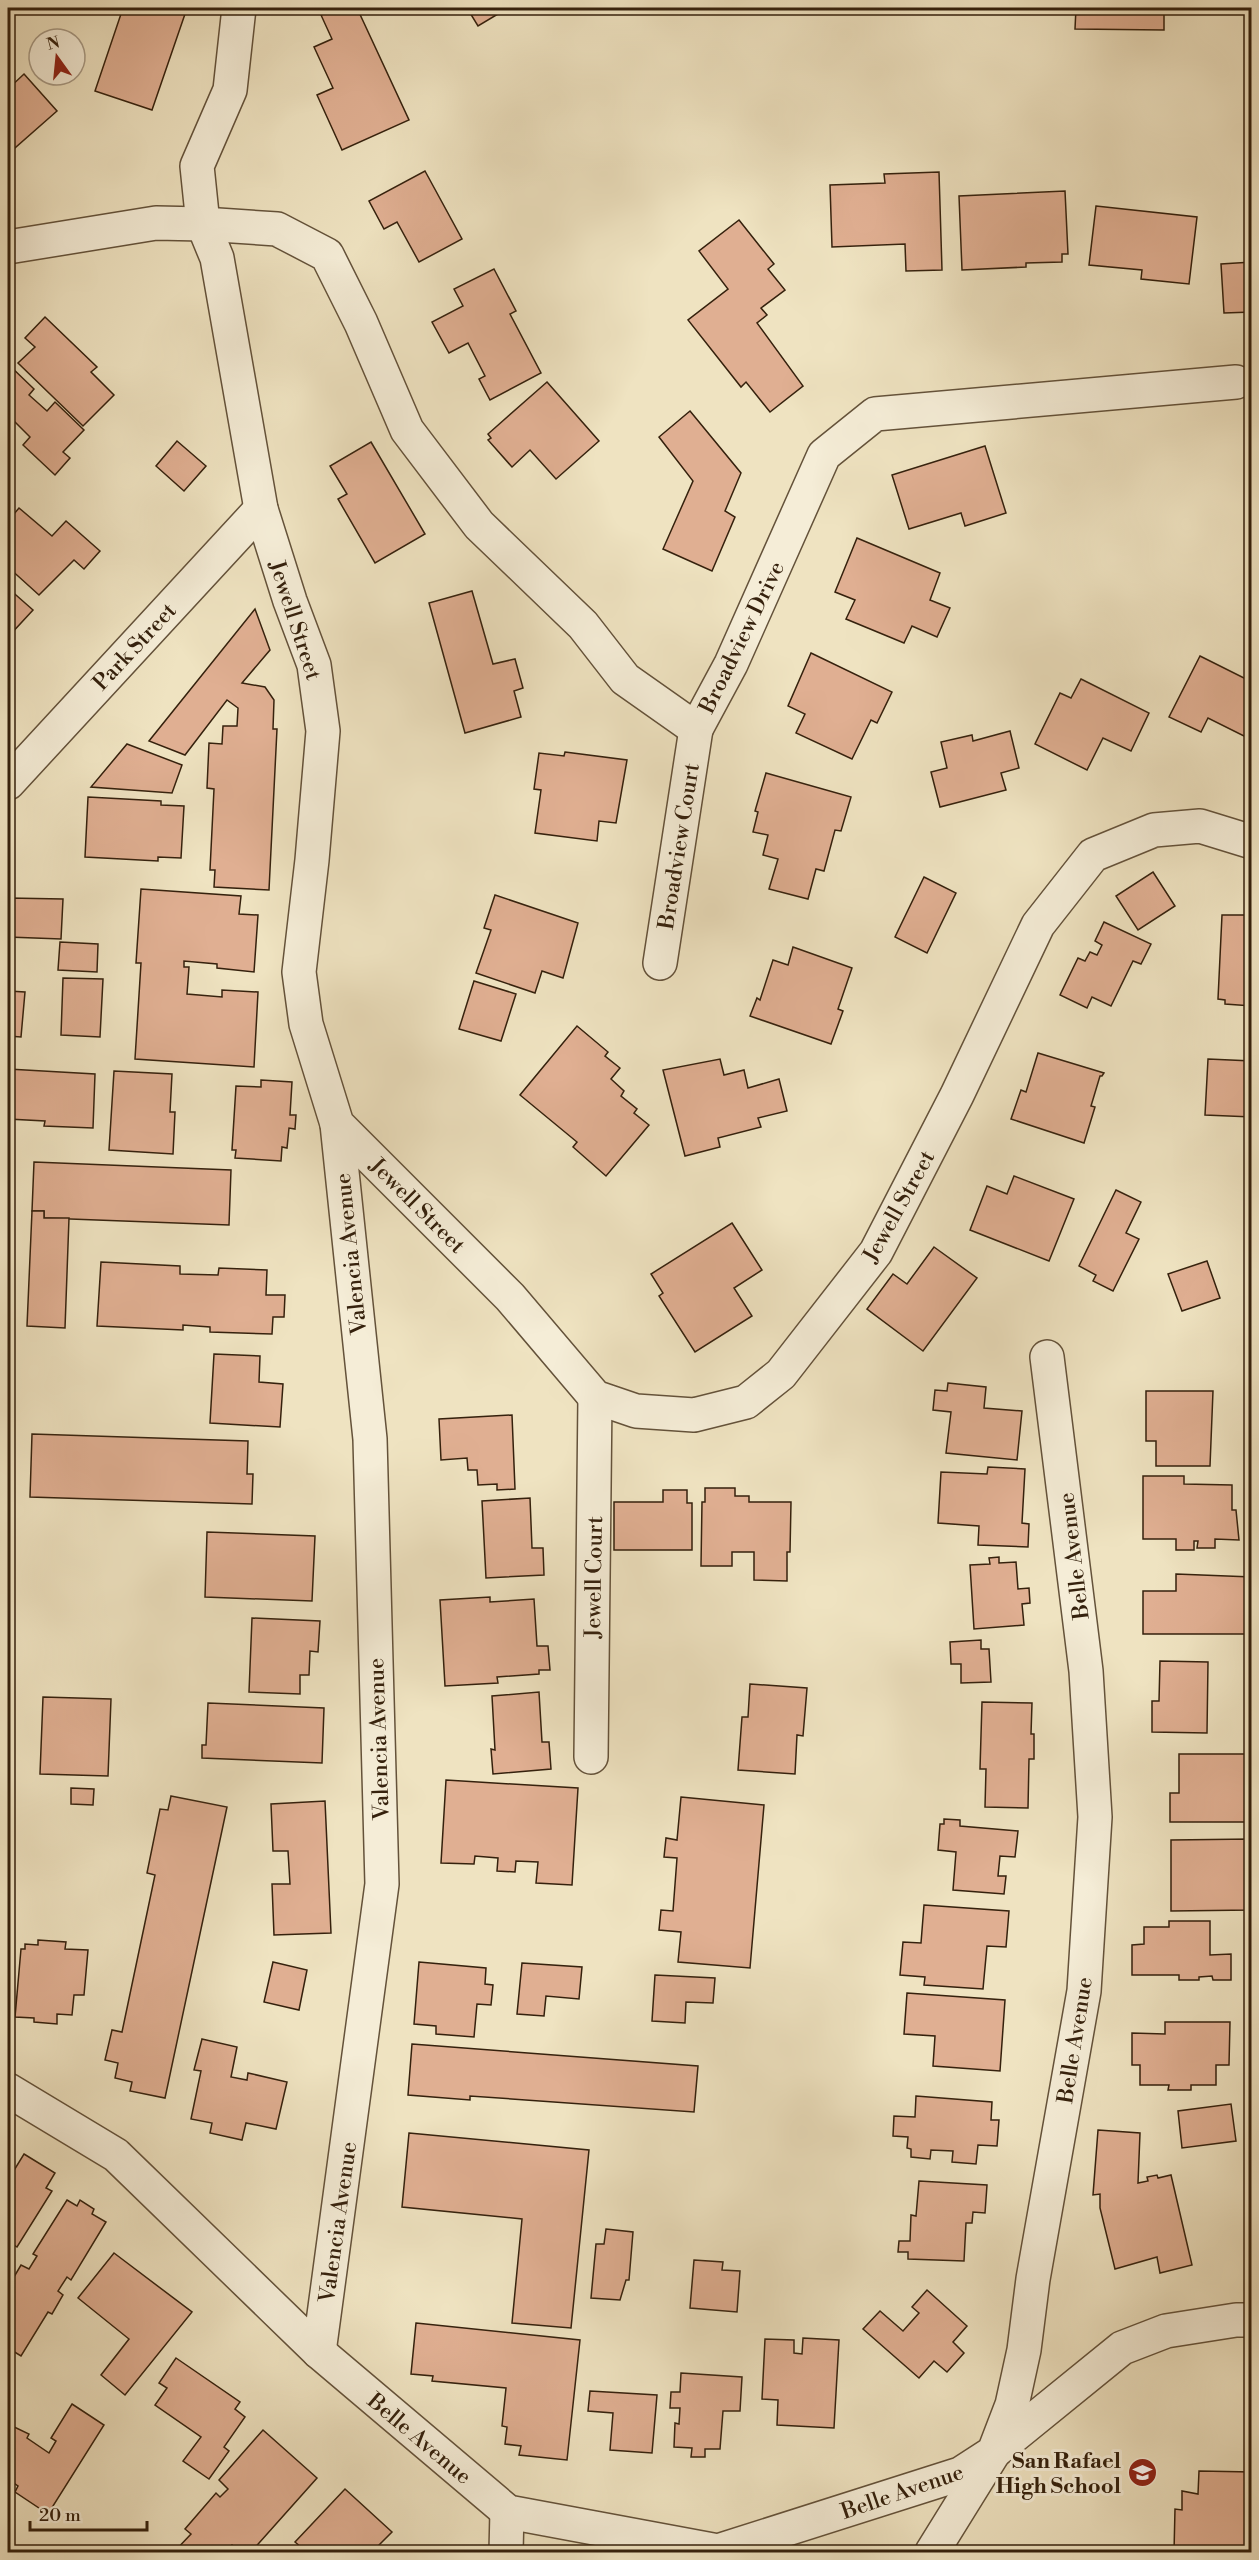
<svg xmlns="http://www.w3.org/2000/svg" width="1259" height="2560" font-family="'Libre Bodoni',serif">
  <rect width="100%" height="100%" fill="#efe3c1"/>
  <filter id="stains"><feTurbulence type="fractalNoise" baseFrequency=".00333" numOctaves="4"/><feColorMatrix values="0 0 0 0 .2 0 0 0 0 .09 0 0 0 0 .02 0 0 0 .5 -.17"/></filter>
  <radialGradient id="worn" r=".72"><stop offset=".6" stop-color="#630" stop-opacity="0"/><stop offset="1" stop-color="#630" stop-opacity=".3"/></radialGradient>
  <g fill="#e0af92" stroke="#35210d" stroke-width="1.5">
    <polygon points="123,8 165,8 185,14 152,110 95,91"/>
    <polygon points="323,8 357,8 409,120 342,150 317,95 333,88 314,47 332,39 321,15 326,13"/>
    <polygon points="467,8 508,8 478,26"/>
    <polygon points="1076,8 1164,8 1164,30 1075,29"/>
    <polygon points="24,74 57,111 8,154 8,89"/>
    <polygon points="425,171 462,239 419,262 397,222 384,229 369,201"/>
    <polygon points="939,172 942,270 906,271 905,244 832,247 830,185 885,183 884,174"/>
    <polygon points="1065,191 1068,254 1062,254 1062,262 1026,263 1026,267 962,270 959,196"/>
    <polygon points="1096,206 1197,217 1189,284 1141,279 1142,270 1089,265"/>
    <polygon points="739,220 774,264 768,269 785,290 761,308 767,315 757,323 803,386 770,412 746,382 741,387 688,320 728,289 699,251"/>
    <polygon points="1252,262 1252,312 1224,313 1221,264"/>
    <polygon points="494,269 516,311 510,314 541,373 490,400 479,379 485,376 468,343 449,353 432,322 463,306 454,289"/>
    <polygon points="45,317 97,367 91,372 114,395 83,426 18,363 35,347 25,338"/>
    <polygon points="8,364 34,389 29,395 47,411 55,402 84,430 63,452 70,458 55,475 23,445 30,437 10,417 8,419"/>
    <polygon points="547,382 599,441 556,479 530,450 512,467 488,440 491,438 488,434"/>
    <polygon points="690,411 741,473 725,511 735,517 712,571 663,549 693,481 659,437"/>
    <polygon points="177,441 206,466 184,491 156,466"/>
    <polygon points="371,442 425,534 375,563 338,499 347,494 330,466"/>
    <polygon points="985,446 1006,513 965,526 961,513 909,529 892,475"/>
    <polygon points="19,508 52,536 66,521 100,551 84,569 74,560 39,595 8,567 8,521"/>
    <polygon points="857,538 940,573 930,600 950,608 937,637 912,626 904,643 846,619 855,600 835,592"/>
    <polygon points="8,588 33,610 8,637"/>
    <polygon points="472,591 493,664 515,659 523,688 514,691 521,717 465,733 429,603"/>
    <polygon points="255,609 270,650 242,683 265,687 274,700 273,729 277,729 269,890 214,887 215,870 210,870 214,789 207,788 209,743 222,744 223,726 237,726 238,708 227,700 185,755 149,741"/>
    <polygon points="811,653 892,692 877,723 871,720 852,759 796,733 805,714 788,706"/>
    <polygon points="1200,656 1252,682 1252,740 1208,718 1201,732 1169,717"/>
    <polygon points="1081,679 1149,713 1131,751 1103,738 1087,770 1035,744 1060,693 1071,698"/>
    <polygon points="1010,731 1019,768 1001,773 1006,790 940,807 931,772 947,768 941,742 972,735 973,741"/>
    <polygon points="127,744 182,765 172,793 91,787"/>
    <polygon points="565,752 627,760 616,823 599,821 597,841 535,833 541,790 534,789 539,753 564,756"/>
    <polygon points="766,773 851,797 841,831 835,830 824,871 816,869 808,899 769,889 778,859 763,855 768,835 753,832 758,812 755,811"/>
    <polygon points="88,797 161,801 161,805 184,806 181,858 158,857 158,861 85,857"/>
    <polygon points="1153,872 1175,906 1138,930 1116,896"/>
    <polygon points="924,877 956,893 927,953 895,937"/>
    <polygon points="141,889 241,896 239,914 258,915 254,972 217,968 217,964 184,961 184,967 189,967 187,994 222,997 222,990 258,992 254,1067 135,1059 141,963 136,963"/>
    <polygon points="495,895 578,923 563,978 542,971 535,993 476,973 491,930 484,928"/>
    <polygon points="8,898 63,899 61,939 8,937"/>
    <polygon points="1222,915 1249,915 1249,929 1252,929 1252,1006 1225,1004 1225,1000 1218,999"/>
    <polygon points="1104,922 1151,944 1141,964 1133,961 1111,1006 1092,997 1087,1008 1060,995 1078,958 1085,961 1090,952 1097,955 1102,945 1095,941"/>
    <polygon points="60,942 98,944 97,972 58,970"/>
    <polygon points="793,947 852,968 838,1009 843,1011 831,1044 750,1016 757,998 760,1000 773,960 788,965"/>
    <polygon points="63,978 103,979 100,1037 61,1035"/>
    <polygon points="474,981 516,994 501,1041 459,1029"/>
    <polygon points="8,991 25,992 21,1037 8,1036"/>
    <polygon points="577,1026 608,1052 605,1056 620,1068 611,1079 624,1091 621,1096 637,1109 634,1113 649,1125 606,1176 573,1147 577,1142 520,1095"/>
    <polygon points="1038,1053 1104,1073 1102,1076 1100,1076 1091,1106 1095,1107 1084,1143 1011,1119 1021,1090 1026,1092"/>
    <polygon points="720,1059 724,1075 744,1070 748,1088 779,1079 787,1111 758,1118 761,1127 718,1138 720,1147 685,1156 663,1070"/>
    <polygon points="1208,1059 1252,1061 1252,1117 1205,1115"/>
    <polygon points="8,1069 95,1074 93,1128 44,1126 45,1121 8,1119"/>
    <polygon points="114,1071 172,1074 170,1112 175,1112 173,1154 109,1150"/>
    <polygon points="261,1080 292,1082 290,1115 296,1115 295,1129 289,1128 287,1148 282,1147 281,1161 235,1158 236,1150 232,1150 236,1086 261,1087"/>
    <polygon points="34,1162 231,1170 229,1225 44,1218 44,1211 32,1211"/>
    <polygon points="1014,1176 1074,1199 1049,1261 970,1230 987,1186 1007,1194"/>
    <polygon points="1116,1190 1141,1202 1126,1233 1139,1239 1113,1291 1093,1281 1096,1275 1079,1266"/>
    <polygon points="32,1211 44,1211 44,1218 69,1218 65,1328 27,1326"/>
    <polygon points="732,1223 762,1270 734,1288 752,1316 695,1352 659,1296 663,1293 651,1274"/>
    <polygon points="934,1247 977,1278 923,1351 867,1309 893,1274 907,1284"/>
    <polygon points="1207,1261 1220,1298 1182,1311 1168,1274"/>
    <polygon points="101,1262 180,1266 180,1274 218,1275 219,1268 267,1270 266,1295 285,1295 284,1317 273,1317 272,1334 210,1332 210,1327 183,1325 183,1330 97,1326"/>
    <polygon points="214,1354 260,1356 259,1382 283,1384 280,1427 210,1423"/>
    <polygon points="948,1383 986,1387 984,1408 1022,1411 1017,1460 946,1453 951,1412 933,1410 935,1390 947,1391"/>
    <polygon points="1146,1391 1213,1391 1210,1466 1156,1466 1156,1441 1146,1441"/>
    <polygon points="512,1415 515,1489 497,1490 497,1484 478,1485 477,1470 468,1470 467,1458 441,1460 439,1419"/>
    <polygon points="32,1434 248,1441 247,1474 253,1474 252,1504 30,1497"/>
    <polygon points="988,1467 1025,1469 1022,1523 1029,1524 1028,1547 978,1545 979,1526 938,1523 941,1472 987,1474"/>
    <polygon points="1143,1476 1184,1476 1184,1484 1232,1485 1232,1510 1236,1510 1239,1540 1215,1539 1215,1548 1197,1548 1198,1541 1194,1541 1194,1550 1176,1550 1176,1539 1143,1539"/>
    <polygon points="705,1488 735,1488 735,1496 749,1496 749,1502 791,1502 790,1552 787,1552 787,1581 754,1580 754,1552 732,1552 732,1566 701,1566 702,1502 705,1502"/>
    <polygon points="663,1490 687,1490 687,1503 692,1503 692,1550 614,1550 614,1502 663,1502"/>
    <polygon points="530,1498 532,1548 543,1548 544,1575 486,1578 482,1501"/>
    <polygon points="207,1532 315,1536 312,1601 205,1597"/>
    <polygon points="999,1557 999,1563 1016,1562 1018,1589 1029,1588 1030,1603 1022,1604 1024,1625 974,1629 970,1565 990,1564 989,1558"/>
    <polygon points="1176,1574 1252,1577 1252,1634 1143,1634 1143,1591 1176,1591"/>
    <polygon points="490,1597 490,1602 534,1599 537,1646 548,1646 550,1670 539,1670 539,1674 497,1677 498,1683 445,1686 440,1600"/>
    <polygon points="252,1618 320,1621 318,1652 310,1651 309,1675 300,1675 300,1694 249,1692"/>
    <polygon points="981,1640 981,1649 989,1649 991,1682 961,1683 961,1664 951,1664 950,1642"/>
    <polygon points="1160,1661 1208,1662 1207,1733 1152,1732 1152,1701 1159,1701"/>
    <polygon points="750,1684 807,1688 803,1736 797,1735 795,1774 738,1770 742,1717 748,1717"/>
    <polygon points="539,1692 542,1742 549,1742 551,1769 493,1774 491,1749 495,1750 492,1696"/>
    <polygon points="43,1697 111,1699 108,1776 40,1774"/>
    <polygon points="982,1702 1032,1703 1031,1734 1034,1734 1034,1759 1029,1759 1028,1808 985,1807 986,1769 980,1769"/>
    <polygon points="208,1703 324,1708 322,1763 202,1758 202,1745 206,1745"/>
    <polygon points="1179,1754 1252,1754 1252,1822 1170,1822 1170,1793 1179,1793"/>
    <polygon points="446,1780 578,1788 572,1885 536,1883 538,1862 516,1861 515,1872 497,1871 498,1858 475,1856 474,1864 441,1863"/>
    <polygon points="71,1788 94,1789 93,1805 71,1804"/>
    <polygon points="171,1796 227,1807 165,2098 130,2091 132,2082 115,2078 118,2063 105,2060 112,2030 122,2032 155,1875 147,1873 160,1809 168,1810"/>
    <polygon points="681,1797 764,1805 750,1968 678,1962 681,1932 659,1930 661,1910 673,1911 677,1858 664,1857 666,1838 677,1840"/>
    <polygon points="325,1801 331,1933 274,1935 272,1884 290,1884 288,1851 273,1851 271,1804"/>
    <polygon points="944,1819 960,1820 960,1826 1018,1831 1015,1857 1000,1856 998,1876 1006,1876 1004,1894 953,1890 956,1852 938,1850 940,1824 944,1824"/>
    <polygon points="1252,1839 1252,1910 1171,1911 1171,1840"/>
    <polygon points="924,1905 1009,1911 1006,1947 987,1946 983,1989 924,1985 925,1977 900,1975 903,1942 921,1943"/>
    <polygon points="1169,1921 1210,1921 1210,1955 1231,1954 1231,1980 1213,1980 1212,1976 1199,1977 1199,1980 1179,1980 1179,1975 1132,1975 1132,1945 1144,1944 1144,1927 1169,1927"/>
    <polygon points="38,1940 66,1942 65,1949 88,1950 84,1995 74,1995 72,2015 57,2014 57,2024 34,2022 34,2018 15,2017 21,1949 25,1949 25,1944 38,1945"/>
    <polygon points="273,1962 307,1970 299,2010 264,2002"/>
    <polygon points="419,1962 486,1968 485,1984 493,1985 491,2005 477,2004 474,2037 436,2034 436,2026 414,2024"/>
    <polygon points="522,1963 582,1967 579,1999 546,1996 544,2016 517,2014"/>
    <polygon points="655,1975 715,1978 713,2003 686,2002 685,2023 652,2021"/>
    <polygon points="907,1993 1005,2000 1000,2071 933,2066 935,2036 904,2034"/>
    <polygon points="1165,2022 1230,2022 1229,2065 1216,2065 1216,2085 1191,2085 1191,2090 1168,2090 1169,2085 1140,2085 1140,2065 1132,2065 1132,2033 1165,2034"/>
    <polygon points="202,2039 237,2047 231,2077 247,2080 248,2073 287,2082 276,2129 246,2123 242,2140 210,2133 212,2123 191,2119 201,2071 194,2070"/>
    <polygon points="412,2044 698,2066 694,2112 470,2096 470,2100 408,2095"/>
    <polygon points="916,2096 992,2102 991,2120 999,2120 997,2146 978,2145 976,2164 952,2162 953,2151 931,2150 930,2159 911,2157 911,2149 907,2148 908,2137 893,2136 894,2116 915,2117"/>
    <polygon points="1231,2104 1236,2141 1182,2148 1178,2111"/>
    <polygon points="1098,2130 1140,2133 1138,2183 1148,2181 1147,2177 1157,2175 1158,2178 1171,2175 1192,2265 1160,2273 1157,2257 1115,2269 1100,2208 1100,2194 1093,2195"/>
    <polygon points="409,2133 589,2150 571,2328 512,2323 522,2219 402,2207"/>
    <polygon points="24,2154 55,2173 46,2188 52,2191 17,2247 8,2241 8,2180"/>
    <polygon points="919,2181 987,2185 985,2213 973,2212 972,2223 966,2223 964,2261 908,2259 908,2252 898,2252 899,2241 910,2241 911,2215 916,2216"/>
    <polygon points="67,2200 77,2206 80,2200 94,2209 92,2214 106,2222 71,2280 67,2277 58,2291 63,2295 52,2314 48,2312 21,2356 8,2348 8,2287 21,2265 29,2269 37,2256 33,2254"/>
    <polygon points="606,2229 633,2232 629,2280 626,2280 620,2300 591,2298 596,2244 604,2244"/>
    <polygon points="114,2253 192,2312 125,2395 101,2375 129,2339 78,2298"/>
    <polygon points="694,2260 723,2262 722,2270 740,2271 737,2312 690,2308"/>
    <polygon points="927,2290 967,2326 953,2342 964,2353 947,2372 934,2361 919,2378 863,2329 880,2311 903,2331 919,2313 912,2307"/>
    <polygon points="416,2323 580,2340 567,2460 519,2455 521,2446 505,2444 507,2427 502,2426 506,2388 432,2381 433,2376 411,2374"/>
    <polygon points="803,2338 839,2340 834,2428 777,2425 778,2400 762,2399 765,2339 794,2340 794,2353 802,2354"/>
    <polygon points="176,2358 240,2402 235,2409 245,2417 224,2447 229,2451 209,2479 183,2461 201,2437 155,2405 167,2388 159,2383"/>
    <polygon points="681,2373 742,2377 740,2411 723,2411 720,2449 705,2449 705,2457 691,2457 692,2448 674,2447 675,2423 679,2424 680,2408 670,2408 671,2392 680,2392"/>
    <polygon points="590,2391 657,2395 652,2453 610,2450 613,2413 588,2411"/>
    <polygon points="72,2404 104,2425 48,2514 15,2492 18,2486 8,2479 8,2424 29,2434 27,2438 49,2453 56,2441 51,2438"/>
    <polygon points="263,2430 317,2478 251,2552 240,2552 232,2545 225,2552 174,2552 191,2534 185,2529 216,2493 220,2497 228,2489 219,2480"/>
    <polygon points="1199,2471 1252,2472 1252,2552 1174,2552 1175,2509 1182,2510 1182,2491 1198,2494"/>
    <polygon points="345,2489 392,2532 372,2552 307,2552 295,2542"/>
    <polygon points="435,2546 476,2547 476,2552 435,2552"/>
  </g>
  <g fill="none" stroke-linecap="round" stroke-linejoin="round">
    <defs>
      <g id="minor">
        <polyline points="239,8 230,90 197,166 203,224 217,258 261,509 290,601 314,665 323,731 312,860 299,972 306,1024 337,1124 510,1297 595,1397 636,1411 694,1415 746,1402 781,1374 876,1252 957,1095 1038,925 1093,855 1154,830 1200,826 1252,842"/>
        <polyline points="8,247 156,223 203,224 277,229 327,255 361,323 407,430 479,525 583,625 625,679 696,729 731,664 824,455 875,414 1236,382"/>
        <polyline points="8,783 261,509"/>
        <polyline points="660,963 696,729"/>
        <polyline points="591,1757 595,1397"/>
        <polyline points="8,2090 116,2155 319,2352 508,2512 718,2551 960,2474 994,2452 1012,2405 1024,2350 1033,2279 1084,1991 1095,1817 1086,1671 1047,1357"/>
        <polyline points="319,2352 382,1884 370,1439 337,1124"/>
        <polyline points="506,2552 507,2511"/>
        <polyline points="932,2552 994,2452 1122,2348 1166,2331 1236,2320 1252,2320"/>
      </g>
    </defs>
    <use href="#minor" stroke="#64523a" stroke-width="36"/>
    <use href="#minor" stroke="#f5edd7" stroke-width="33"/>
  </g>
  <defs>
    <symbol id="school-disc" viewBox="-11 -11 22 22"><circle r="9.5" fill="#8f2418" stroke="#f5edd7"/><path d="M0-5L7-2L0 1L-7-2ZM-4 1L0 2.5L4 1V4Q0 6-4 4Z" fill="#fff"/></symbol>
  </defs>
  <g fill-rule="evenodd">
    <use href="#school-disc" x="1126" y="2456" width="33" height="33"/>
  </g>
  <g text-anchor="middle" stroke-width="6" stroke-linejoin="round" paint-order="stroke">
    <g font-size="22" fill="#35210d" stroke="#f5edd7">
      <text transform="translate(296 620) rotate(72)" y="8">Jewell Street</text>
      <text transform="translate(741 637) rotate(-64)" y="8">Broadview Drive</text>
      <text transform="translate(134 646) rotate(-47)" y="8">Park Street</text>
      <text transform="translate(678 846) rotate(-81)" y="8">Broadview Court</text>
      <text transform="translate(418 1205) rotate(45)" y="8">Jewell Street</text>
      <text transform="translate(898 1206) rotate(-61)" y="8">Jewell Street</text>
      <text transform="translate(350 1254) rotate(-96)" y="8">Valencia Avenue</text>
      <text transform="translate(1073 1556) rotate(-97)" y="8">Belle Avenue</text>
      <text transform="translate(593 1577) rotate(-89)" y="8">Jewell Court</text>
      <text transform="translate(378 1739) rotate(-92)" y="8">Valencia Avenue</text>
      <text transform="translate(1074 2040) rotate(-81)" y="8">Belle Avenue</text>
      <text transform="translate(337 2222) rotate(-82)" y="8">Valencia Avenue</text>
      <text transform="translate(420 2438) rotate(40)" y="8">Belle Avenue</text>
      <text transform="translate(902 2491) rotate(-19)" y="8">Belle Avenue</text>
    </g>
    <g font-size="22" font-weight="bold" fill="#35210d" stroke="#f5edd7" text-anchor="end">
      <text x="1121" y="2468">San Rafael<tspan x="1121" dy="25">High School</tspan></text>
    </g>
  </g>
  <rect width="1259" height="2560" fill="none" stroke="#efe3c1" stroke-width="30"/>
  <rect x="9" y="9" width="1241" height="2542" fill="none" stroke="#35210d" stroke-width="3"/>
  <rect x="15" y="15" width="1229" height="2530" fill="none" stroke="#35210d" stroke-width="1.5"/>
  <g transform="translate(57 57) rotate(345)"><circle r="28" fill="#f5edd7" stroke="#a89b86" stroke-width="1.5"/>
  <path d="M0-4.5L10 22L0 15L-10 22Z" fill="#8f2418"/>
  <text y="-9" font-size="16" font-weight="bold" text-anchor="middle" fill="#35210d">N</text>
  </g>
  <path d="M30 2521v9h117v-9" fill="none" stroke="#35210d" stroke-width="3"/>
  <text x="39" y="2521" font-size="18" fill="#35210d" stroke="#f5edd7" stroke-width="4.5" paint-order="stroke">20 m</text>
  <rect width="100%" height="100%" filter="url(#stains)"/>
  <rect width="100%" height="100%" fill="url(#worn)"/>
</svg>
